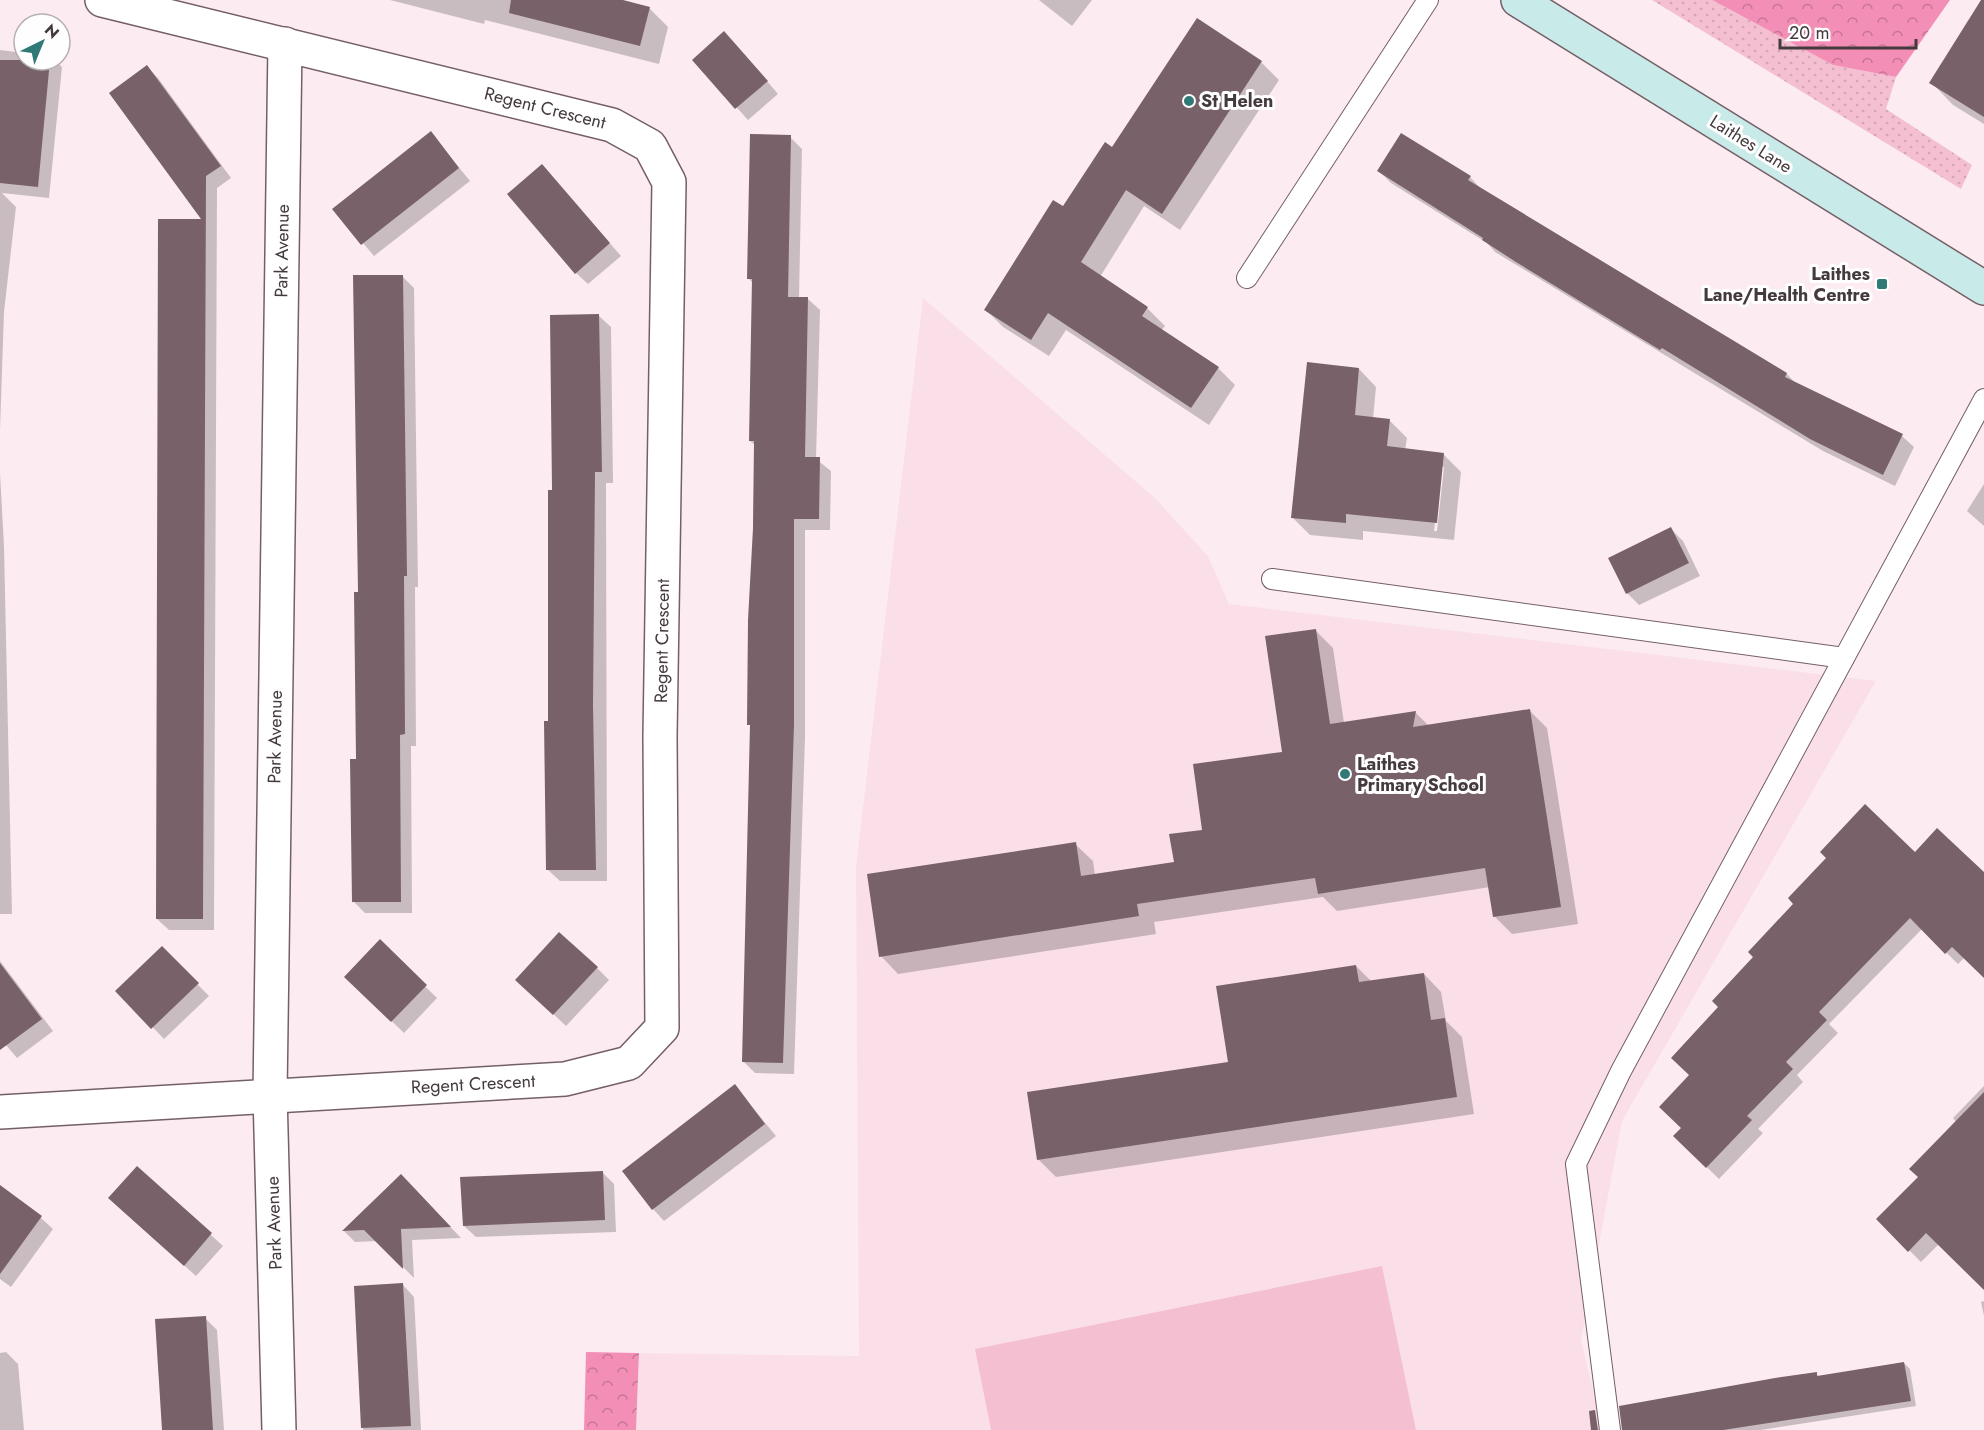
<svg xmlns="http://www.w3.org/2000/svg" width="1984" height="1430" font-family="Jost,sans-serif">
  <defs>
    <pattern id="grass-dots" width="8" height="8" patternUnits="userSpaceOnUse" patternTransform="scale(1.5)"><rect width="8" height="8" fill="#f5bfd2"/><path d="M2 2h.1M6 6h.1" fill="none" stroke="#d3a5b5" stroke-width="1.8" stroke-linecap="round"/></pattern>
    <pattern id="forest-crowns" width="20" height="18" patternUnits="userSpaceOnUse" patternTransform="scale(1.5)"><rect width="20" height="18" fill="#f38eb6"/><path d="M2 6a3 3 0 1 1 6 0M12 15a3 3 0 1 1 6 0" fill="none" stroke="#c67595"/></pattern>
  </defs>
  <rect width="100%" height="100%" fill="#fcecf1"/>
  <polygon fill="#fbdfe8" points="923,298 1155,498 1208,556 1229,604 1876,681 1622,1121 1581,1340 1603,1430 636,1430 639,1353 859,1356 856,867"/>
  <polygon fill="url(#grass-dots)" points="1652,0 1712,0 1833,65 1896,77 1886,109 1972,165 1961,189"/>
  <g fill="url(#forest-crowns)">
    <polygon points="1712,0 1950,0 1896,77 1833,65"/>
    <polygon points="586,1352 639,1353 636,1430 584,1430"/>
  </g>
  <polygon fill="#f5bfd2" points="1382,1266 1416,1430 991,1430 975,1349"/>
  <g fill="#0003" fill-rule="evenodd">
    <polygon points="390,0 618,0 649,8 668,27 659,64 485,20 484,24"/>
    <polygon points="1039,0 1092,0 1072,26"/>
    <polygon points="1982,0 1984,0 1984,124 1953,105 1931,82"/>
    <polygon points="1197,20 1261,62 1279,80 1180,230 1144,206 1100,277 1147,308 1165,326 1161,331 1218,368 1235,385 1209,425 1066,330 1049,356 1003,327 986,310 1063,208 1113,149"/>
    <polygon points="736,45 778,94 748,120 694,60"/>
    <polygon points="0,50 24,53 24,60 55,60 62,67 49,198 2,193 16,207 4,312 0,430"/>
    <polygon points="147,67 158,78 231,178 217,188 214,930 169,930 157,919 204,220"/>
    <polygon points="431,133 470,181 374,256 334,209"/>
    <polygon points="790,137 802,149 799,298 808,299 820,310 816,459 831,471 830,530 805,530 805,738 794,1074 755,1073 743,1061 752,727 749,724 755,445 750,441 754,284 748,278"/>
    <polygon points="542,166 621,256 588,284 576,273"/>
    <polygon points="1379,171 1470,177 1482,190 1787,374 1797,385 1902,436 1914,447 1895,486 1823,451 1495,252 1487,243 1391,183"/>
    <polygon points="402,276 414,288 418,587 415,587 416,746 411,746 412,913 365,913 353,901 357,761"/>
    <polygon points="599,316 611,327 613,483 606,483 607,881 560,881 548,870 554,492"/>
    <path d="M1359,369L1376,387L1373,419L1389,420L1407,438L1405,450L1443,454L1461,472L1454,540L1363,531V540L1310,535L1293,518ZM1441,467H1444L1437,531H1434Z"/>
    <polygon points="0,473 4,546 12,914 0,914"/>
    <polygon points="1984,484 1984,526 1967,511"/>
    <polygon points="1671,529 1683,541 1700,576 1639,605 1627,593"/>
    <polygon points="1315,630 1333,648 1344,723 1416,713 1429,726 1530,711 1547,728 1578,924 1512,934 1494,916 1490,887 1337,911 1323,897 1154,922 1156,934 898,974 881,956 1075,844 1093,861 1095,875 1175,863 1204,831 1284,753"/>
    <polygon points="1915,854 1984,874 1984,976 1964,958 1958,964 1922,929 1829,1024 1838,1033 1797,1075 1803,1082 1758,1129 1763,1133 1719,1179 1675,1136"/>
    <polygon points="380,942 437,998 404,1033 346,977"/>
    <polygon points="162,948 209,996 164,1039 118,991"/>
    <polygon points="0,961 53,1031 17,1058 0,1038"/>
    <polygon points="1356,966 1372,982 1424,974 1441,992 1446,1021 1462,1037 1474,1114 1056,1177 1038,1159 1230,1063"/>
    <polygon points="597,968 609,980 566,1026 529,991"/>
    <polygon points="735,1086 776,1136 664,1221 653,1209"/>
    <polygon points="1984,1086 1984,1252 1939,1244 1921,1262 1878,1219 1919,1177 1957,1123 1953,1118"/>
    <polygon points="137,1168 223,1246 196,1276 122,1210"/>
    <polygon points="602,1172 614,1184 616,1232 476,1237 464,1226"/>
    <polygon points="413,1188 461,1238 412,1240 414,1278 377,1241 355,1242 344,1231"/>
    <polygon points="0,1190 41,1218 53,1229 11,1287 0,1279"/>
    <polygon points="403,1285 414,1297 421,1430 363,1430 355,1287"/>
    <polygon points="1984,1301 1984,1316 1981,1302"/>
    <polygon points="205,1318 217,1330 224,1430 163,1430"/>
    <polygon points="6,1352 18,1364 24,1430 0,1430 0,1353"/>
    <polygon points="1904,1363 1910,1369 1916,1406 1761,1430 1641,1430 1816,1374 1820,1377"/>
  </g>
  <g fill="#786169">
    <polygon points="511,0 623,0 650,7 640,46 509,13"/>
    <polygon points="1981,0 1984,0 1984,117 1929,83"/>
    <polygon points="1197,18 1262,61 1162,214 1126,190 1081,262 1148,307 1142,316 1219,367 1191,408 1048,313 1031,340 984,310 1053,200 1063,206 1105,142 1112,147"/>
    <polygon points="724,31 768,81 735,109 692,60"/>
    <polygon points="0,60 50,60 38,187 0,183"/>
    <polygon points="147,65 221,166 206,176 203,919 156,919 158,219 201,219 109,93"/>
    <polygon points="431,131 459,168 361,245 332,209"/>
    <polygon points="1401,133 1471,176 1468,180 1787,373 1785,377 1903,434 1883,475 1810,439 1662,348 1660,350 1516,262 1482,240 1483,238 1377,171"/>
    <polygon points="750,134 791,135 788,297 808,297 805,457 820,457 819,519 794,519 794,725 783,1063 742,1062 750,725 747,725 748,620 753,528 754,441 749,441 752,279 747,279"/>
    <polygon points="542,164 610,243 575,274 507,194"/>
    <polygon points="353,275 403,275 407,576 404,576 405,734 400,735 401,902 352,902 350,759 356,759 354,592 358,592"/>
    <polygon points="599,314 602,472 595,472 593,705 596,870 546,870 544,721 548,721 548,490 552,490 550,315"/>
    <polygon points="1307,362 1359,368 1355,415 1390,419 1387,446 1444,453 1437,523 1346,514 1346,523 1291,518"/>
    <polygon points="1671,527 1689,563 1626,594 1608,558"/>
    <polygon points="1316,629 1330,724 1416,711 1413,727 1530,709 1561,907 1493,917 1485,868 1318,894 1315,878 1137,904 1139,916 879,957 867,874 1076,842 1081,876 1174,862 1169,834 1202,830 1193,764 1282,752 1265,636"/>
    <polygon points="1865,804 1915,852 1937,828 1984,872 1984,978 1952,947 1945,954 1910,918 1819,1012 1827,1020 1786,1062 1793,1069 1747,1116 1752,1120 1706,1168 1673,1136 1681,1128 1659,1107 1689,1075 1671,1058 1718,1007 1712,1001 1753,957 1748,952 1793,904 1788,898 1826,858 1820,852"/>
    <polygon points="559,932 598,967 553,1015 515,980"/>
    <polygon points="380,939 427,985 391,1022 344,977"/>
    <polygon points="162,946 199,983 151,1029 115,991"/>
    <polygon points="0,963 42,1019 0,1050"/>
    <polygon points="1356,965 1359,982 1424,973 1431,1020 1445,1018 1457,1097 1037,1160 1027,1092 1228,1062 1216,986"/>
    <polygon points="735,1084 765,1124 652,1210 622,1171"/>
    <polygon points="1984,1092 1984,1290 1926,1233 1908,1252 1876,1219 1918,1177 1909,1169"/>
    <polygon points="137,1166 212,1233 184,1266 108,1198"/>
    <polygon points="603,1171 605,1220 463,1226 460,1177"/>
    <polygon points="401,1174 451,1227 401,1229 403,1269 364,1230 342,1231"/>
    <polygon points="0,1185 42,1216 0,1274"/>
    <polygon points="403,1283 411,1426 361,1428 354,1286"/>
    <polygon points="206,1316 213,1430 162,1430 155,1319"/>
    <polygon points="1904,1362 1911,1401 1723,1430 1622,1430 1619,1406 1775,1378 1817,1372 1817,1376"/>
    <polygon points="1595,1410 1598,1430 1591,1430 1589,1411"/>
  </g>
  <g fill="none" stroke-linecap="round" stroke-linejoin="round">
    <defs>
      <g id="service">
        <polyline points="1247,278 1428,0"/>
        <polyline points="1272,579 1844,658"/>
        <polyline points="1610,1430 1576,1164 1621,1071 1984,399"/>
      </g>
      <g id="minor">
        <polyline points="0,1112 565,1079 629,1063 662,1028 660,736 669,182 650,146 612,125 102,0"/>
        <polyline points="279,1430 270,1094 285,44"/>
      </g>
      <polyline id="secondary" points="1518,0 1984,288"/>
    </defs>
    <use href="#service" stroke="#755f66" stroke-width="22"/>
    <use href="#minor" stroke="#755f66" stroke-width="36"/>
    <use href="#secondary" stroke="#755f66" stroke-width="36"/>
    <use href="#service" stroke="#fff" stroke-width="20"/>
    <use href="#minor" stroke="#fff" stroke-width="33"/>
    <use href="#secondary" stroke="#c8ebea" stroke-width="33"/>
  </g>
  <g fill="#307977" stroke="#fefefe" stroke-width="2">
    <circle cx="1189" cy="101" r="6"/>
    <rect x="1876" y="278" width="12" height="12" rx="3"/>
    <circle cx="1345" cy="774" r="6"/>
  </g>
  <g text-anchor="middle" stroke-width="6" stroke-linejoin="round" paint-order="stroke">
    <g font-size="18" font-weight="bold" fill="#443a3d" stroke="#fefefe" text-anchor="start">
      <text x="1201" y="107">St Helen</text>
      <text x="1870" y="280" text-anchor="end">Laithes<tspan x="1870" dy="21">Lane/Health Centre</tspan></text>
      <text x="1357" y="770">Laithes<tspan x="1357" dy="21">Primary School</tspan></text>
    </g>
    <g font-size="18" fill="#443a3d" stroke="#fefefe">
      <text transform="translate(545 108) rotate(14)" y="6">Regent Crescent</text>
      <text transform="translate(1751 144) rotate(32)" y="6">Laithes Lane</text>
      <text transform="translate(282 251) rotate(-89)" y="6">Park Avenue</text>
      <text transform="translate(662 641) rotate(-89)" y="6">Regent Crescent</text>
      <text transform="translate(275 737) rotate(-89)" y="6">Park Avenue</text>
      <text transform="translate(473 1084) rotate(-3)" y="6">Regent Crescent</text>
      <text transform="translate(274 1223) rotate(-92)" y="6">Park Avenue</text>
    </g>
  </g>
  <g transform="translate(42 42) rotate(43)"><circle r="28" fill="#fefefe" stroke="#b4b0b1" stroke-width="1.5"/>
  <path d="M0-4.5L10 22L0 15L-10 22Z" fill="#307977"/>
  <text y="-9" font-size="16" font-weight="bold" text-anchor="middle" fill="#443a3d">N</text>
  </g>
  <path d="M1780 39v9h136v-9" fill="none" stroke="#443a3d" stroke-width="3"/>
  <text x="1789" y="39" font-size="18" fill="#443a3d" stroke="#fefefe" stroke-width="4.5" paint-order="stroke">20 m</text>
</svg>
